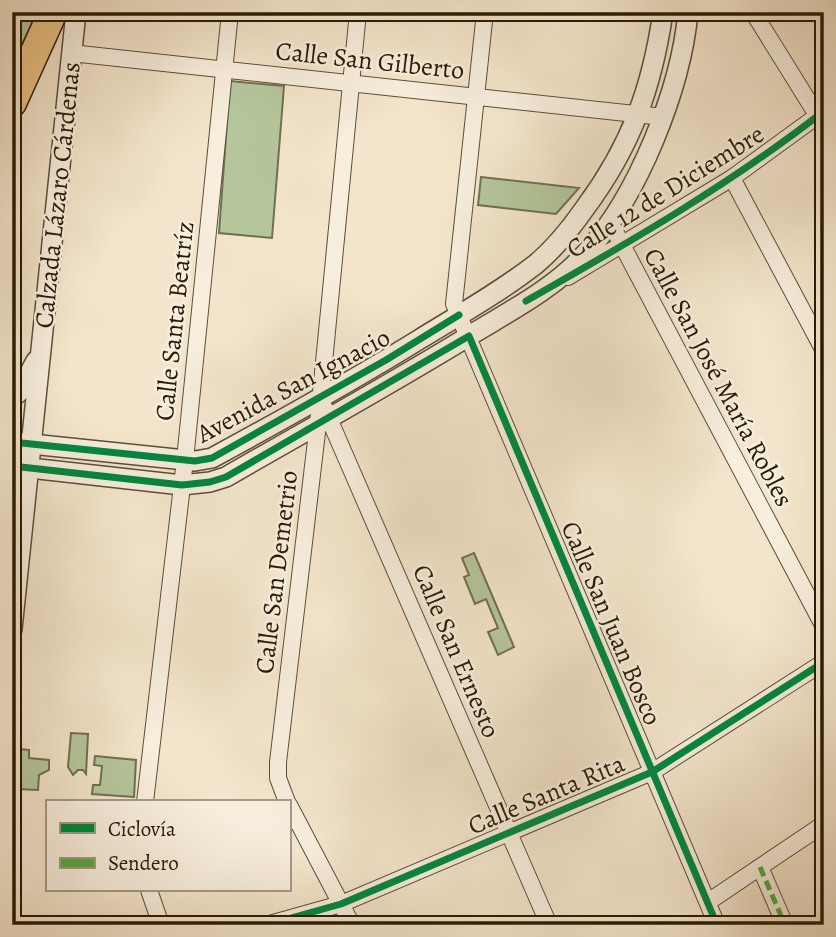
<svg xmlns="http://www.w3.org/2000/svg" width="836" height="937" font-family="Alegreya,serif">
  <rect width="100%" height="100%" fill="#f3e5cb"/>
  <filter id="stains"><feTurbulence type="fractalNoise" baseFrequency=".00286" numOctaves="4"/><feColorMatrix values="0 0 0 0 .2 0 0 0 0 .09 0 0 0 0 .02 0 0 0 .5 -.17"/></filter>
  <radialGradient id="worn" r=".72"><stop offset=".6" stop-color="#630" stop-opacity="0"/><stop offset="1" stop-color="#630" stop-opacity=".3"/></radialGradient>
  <g fill="#b5c69c" stroke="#707051" stroke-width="2">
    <polygon points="12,12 37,12 12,67"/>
    <polygon points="230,81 284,86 272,238 219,233"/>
    <polygon points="481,177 579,188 556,214 478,205"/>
    <polygon points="474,553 514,647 498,655 488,632 498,628 486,599 475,604 464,577 469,575 462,558"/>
    <polygon points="71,733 88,734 86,774 83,770 78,770 73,775 68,767"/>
    <polygon points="19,749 29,750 29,758 49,760 49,770 39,775 38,790 17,789"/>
    <polygon points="95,756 136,760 134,797 92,794 93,785 100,785 102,766 94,765"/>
  </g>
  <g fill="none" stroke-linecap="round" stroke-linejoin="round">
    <defs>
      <g id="minor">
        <polyline points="485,12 454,304 717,925"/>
        <polyline points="753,12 822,123"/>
        <polyline points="71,53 663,117"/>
        <polyline points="732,178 824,351"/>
        <polyline points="611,224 824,627"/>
        <polyline points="568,277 732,178 824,111"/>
        <polyline points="324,407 549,925"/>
        <polyline points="145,802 185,460 230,12"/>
        <polyline points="287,802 278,778 278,762 318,424 358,12"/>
        <polyline points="289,805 352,925"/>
        <polyline points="760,867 785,925"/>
        <polyline points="149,890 161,925"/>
        <polyline points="708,902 824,824"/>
        <polyline points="266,925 341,904 652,772 824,662"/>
      </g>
      <g id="tertiary">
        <polyline points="12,398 20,391 36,361"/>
        <path d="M12,442L195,461L212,458C282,420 352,381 420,339C459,315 500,292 536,264C555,248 571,228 585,208C631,146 652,88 663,12"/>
        <path d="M12,466L182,485L210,482L226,477C309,429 393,383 474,333C512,310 556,287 586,253C638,196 681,89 688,12"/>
        <polyline points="12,629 76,12"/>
      </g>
      <polyline id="motorway" points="12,103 53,12"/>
    </defs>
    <use href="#minor" stroke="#5c4e37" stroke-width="18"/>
    <use href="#tertiary" stroke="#5c4e37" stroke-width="22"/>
    <use href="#motorway" stroke="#2a1b06" stroke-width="31"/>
    <use href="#minor" stroke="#f7eedd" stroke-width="16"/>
    <use href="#tertiary" stroke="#f7eedd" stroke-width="19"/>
    <use href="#motorway" stroke="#eac286" stroke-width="28"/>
    <polyline stroke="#53a940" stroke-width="5" stroke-dasharray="10 5" stroke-linecap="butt" points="760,867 785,925"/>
    <defs>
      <g id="cycleway">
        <path d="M526,301C628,243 731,184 824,111"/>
        <polyline points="12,442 195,461 212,458 386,360 459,315"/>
        <polyline points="12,466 182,485 210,482 226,477 469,336 717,925"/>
        <polyline points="266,925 341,904 652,772 824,662"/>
      </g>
    </defs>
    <use href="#cycleway" stroke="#f7eedd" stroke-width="11"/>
    <use href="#cycleway" stroke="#00873e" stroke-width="7"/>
  </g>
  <g text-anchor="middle" stroke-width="5" stroke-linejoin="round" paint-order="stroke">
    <g font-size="26" fill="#2a1b06" stroke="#f7eedd">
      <text transform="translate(370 60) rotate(6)" y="9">Calle San Gilberto</text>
      <text transform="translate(665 191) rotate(-32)" y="9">Calle 12 de Diciembre</text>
      <text transform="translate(57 195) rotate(-84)" y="9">Calzada Lázaro Cárdenas</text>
      <text transform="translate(174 321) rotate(-84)" y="9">Calle Santa Beatríz</text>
      <text transform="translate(719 377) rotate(62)" y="9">Calle San José María Robles</text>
      <text transform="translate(293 385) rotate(-28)" y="9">Avenida San Ignacio</text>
      <text transform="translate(276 572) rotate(-83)" y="9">Calle San Demetrio</text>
      <text transform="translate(612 623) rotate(67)" y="9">Calle San Juan Bosco</text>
      <text transform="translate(457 651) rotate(67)" y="9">Calle San Ernesto</text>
      <text transform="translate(546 794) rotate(-23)" y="9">Calle Santa Rita</text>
    </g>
  </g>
  <rect width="836" height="937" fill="none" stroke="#f3e5cb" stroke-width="42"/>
  <rect x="14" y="14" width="808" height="909" fill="none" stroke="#2a1b06" stroke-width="3.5"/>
  <rect x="21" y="21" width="794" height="895" fill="none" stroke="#2a1b06" stroke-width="2"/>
  <rect x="46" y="800" width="245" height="91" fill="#f7eedd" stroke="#a59a87" stroke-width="2"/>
  <rect x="60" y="823" width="35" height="10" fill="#00873e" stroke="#a59a87" stroke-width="2"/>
  <text x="108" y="836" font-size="21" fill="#2a1b06">Ciclovía</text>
  <rect x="60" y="858" width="35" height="10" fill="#53a940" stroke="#a59a87" stroke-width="2"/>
  <text x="108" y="870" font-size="21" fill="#2a1b06">Sendero</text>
  <rect width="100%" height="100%" filter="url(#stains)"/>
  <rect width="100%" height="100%" fill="url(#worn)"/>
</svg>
